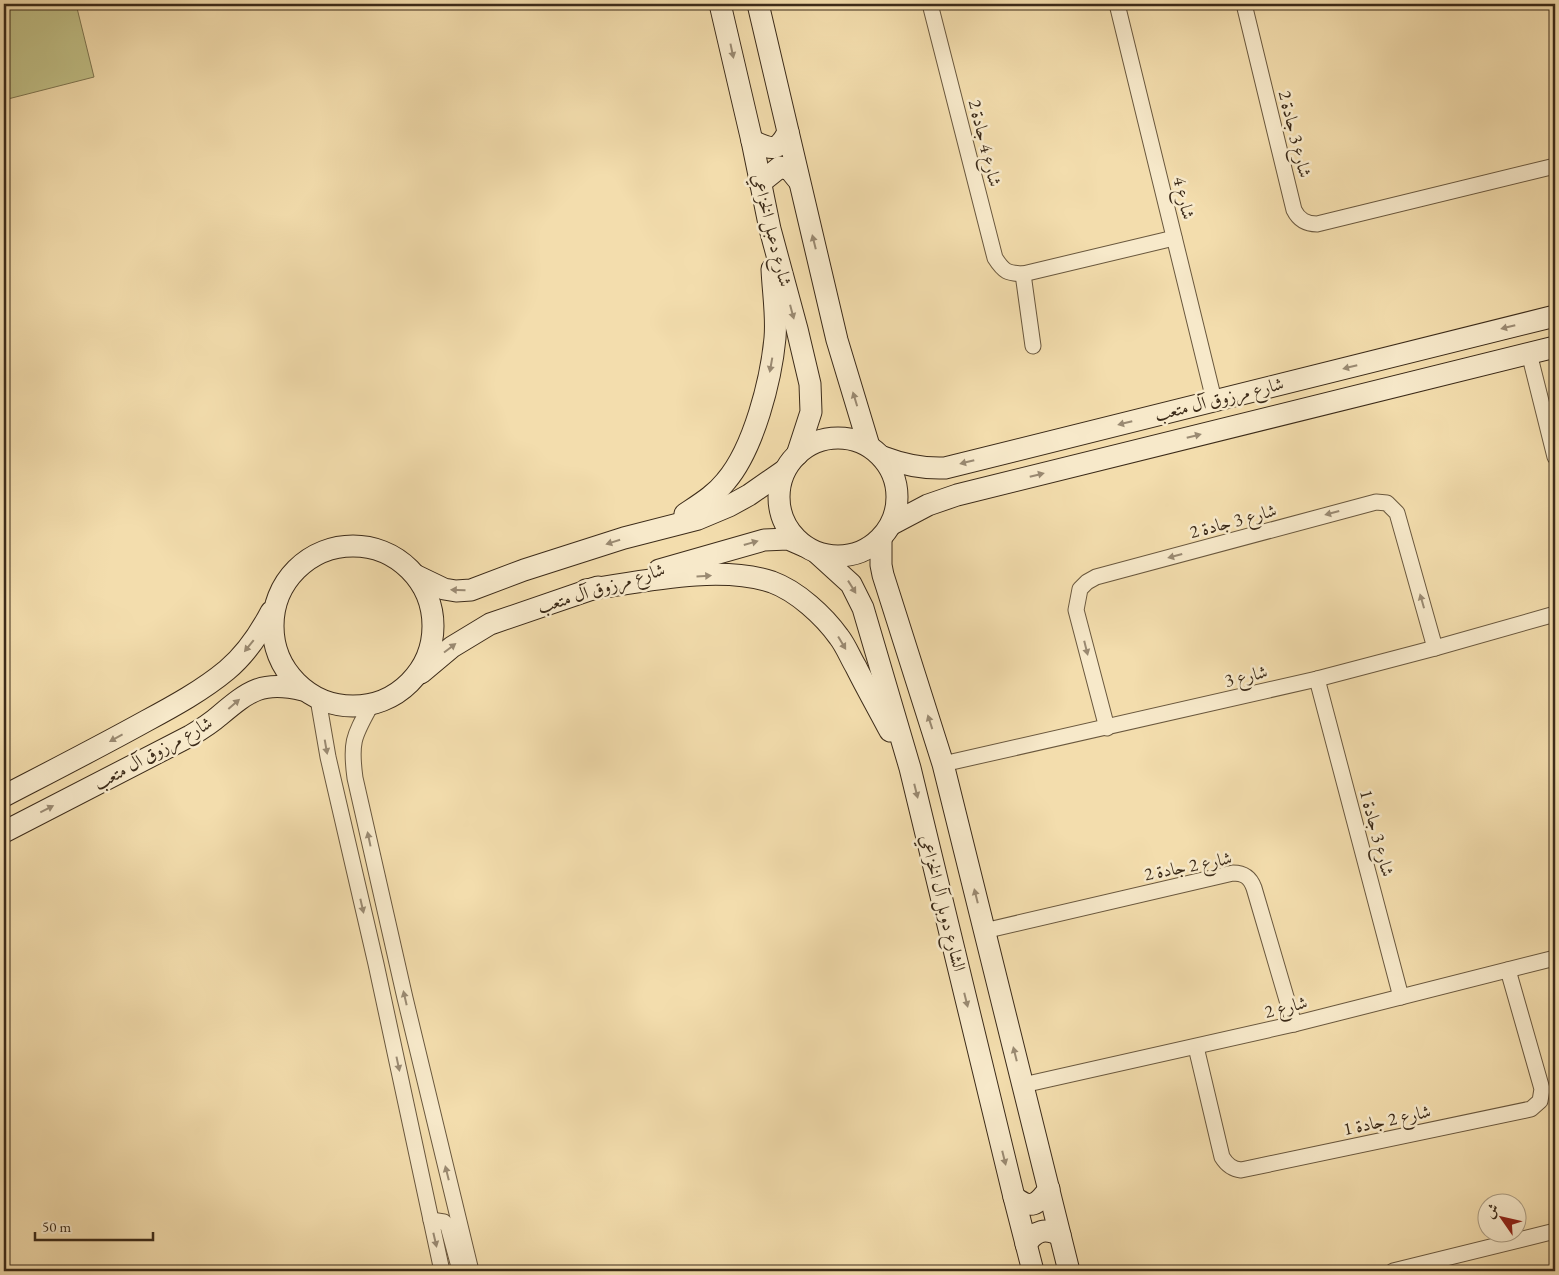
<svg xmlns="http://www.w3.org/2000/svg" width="1559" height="1275" font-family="'EB Garamond',Amiri,serif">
  <rect width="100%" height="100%" fill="#f3ddad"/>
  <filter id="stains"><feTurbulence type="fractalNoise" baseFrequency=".004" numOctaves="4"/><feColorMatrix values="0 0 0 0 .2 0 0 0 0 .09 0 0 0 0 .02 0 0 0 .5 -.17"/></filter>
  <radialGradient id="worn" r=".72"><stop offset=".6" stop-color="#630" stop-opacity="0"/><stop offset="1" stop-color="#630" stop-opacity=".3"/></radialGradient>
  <polygon fill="#c0bf86" stroke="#7e7550" points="4,4 76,4 94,77 4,100"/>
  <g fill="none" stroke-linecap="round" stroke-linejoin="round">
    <defs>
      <g id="street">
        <path d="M930,4L995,258C1004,272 1007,273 1023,274L1174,238"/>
        <polyline points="1117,4 1214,400"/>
        <path d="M1244,4L1294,210C1299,220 1306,224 1317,224L1555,166"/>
        <polyline points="1023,274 1033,346"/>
        <polyline points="1529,353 1555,457"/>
        <polyline points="1317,679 1401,997"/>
        <polyline points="318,699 328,757 376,964 442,1271"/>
        <path d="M371,705C354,736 350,741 355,778L405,998L471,1271"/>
        <polyline points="1107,728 1076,610 1080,589 1087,582 1096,577 1376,502 1387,503 1397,513 1435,648"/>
        <polyline points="943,764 1317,679 1435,648 1555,614"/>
        <path d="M984,931L1233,873C1244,873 1250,877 1254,888L1294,1024"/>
        <path d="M1196,1047L1222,1157C1227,1165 1232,1169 1241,1170L1531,1109L1540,1101L1542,1089L1508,970"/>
        <polyline points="1023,1085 1294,1024 1555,958"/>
        <polyline points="431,1220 444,1222 448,1226 458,1263"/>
        <polyline points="1393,1271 1555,1231"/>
      </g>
      <g id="secondary">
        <polyline points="720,4 752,141 770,229 797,329 810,384 811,412 797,455"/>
        <polyline points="758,4 837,340 869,446"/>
        <path d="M752,141C772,149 777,153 788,132"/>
        <polyline points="760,183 780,167 790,170 799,181"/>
        <circle cx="838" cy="497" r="59"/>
        <path d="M883,457C904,465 922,469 945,468L1555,316"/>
        <path d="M685,514C700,504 715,495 726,481C754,448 771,380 775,338C777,316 773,292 772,269"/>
        <polyline points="892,524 928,505 957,495 1555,347"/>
        <polyline points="881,539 881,565 883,575 943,764 1069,1271"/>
        <circle cx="353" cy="626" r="80"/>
        <polyline points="817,553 851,584 863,608 910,768 1014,1197 1033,1271"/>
        <polyline points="659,570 764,540 788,539 804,546"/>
        <polyline points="417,576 444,589 456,591 471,590 524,570 624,538 698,519 729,506 749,495 785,470"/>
        <path d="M586,590C641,582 718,564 772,582C797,591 824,616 839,637C846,646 850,657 856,667C867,689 879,710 890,731"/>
        <polyline points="421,673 452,647 490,624 598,587"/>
        <path d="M4,796C52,771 99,747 146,721C174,706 203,690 227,670C246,654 260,633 271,612"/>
        <path d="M4,832L190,736C200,730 210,724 219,716C249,691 262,680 303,690"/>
        <path d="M1014,1197C1031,1210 1037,1205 1049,1189"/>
        <path d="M1026,1244C1036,1230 1045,1228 1060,1235"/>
      </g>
    </defs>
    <use href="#street" stroke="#6a583e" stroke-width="17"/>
    <use href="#secondary" stroke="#3c2b19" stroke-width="23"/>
    <use href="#street" stroke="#f7e9ca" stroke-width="15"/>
    <use href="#secondary" stroke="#f7e9ca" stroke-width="21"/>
  </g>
  <defs><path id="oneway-solid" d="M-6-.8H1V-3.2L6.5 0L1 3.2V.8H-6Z" transform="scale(1.25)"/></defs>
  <g fill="#9a8a72">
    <use href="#oneway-solid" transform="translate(732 51) rotate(78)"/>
    <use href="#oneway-solid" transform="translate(814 242) rotate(-104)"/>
    <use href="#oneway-solid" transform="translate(792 312) rotate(75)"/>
    <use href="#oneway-solid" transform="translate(1508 327) rotate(166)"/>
    <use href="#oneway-solid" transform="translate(771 365) rotate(100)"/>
    <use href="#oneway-solid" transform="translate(1350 367) rotate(166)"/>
    <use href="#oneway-solid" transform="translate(855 399) rotate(-107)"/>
    <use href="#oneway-solid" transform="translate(1125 423) rotate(166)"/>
    <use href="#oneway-solid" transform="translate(1194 436) rotate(-14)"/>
    <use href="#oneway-solid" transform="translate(967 462) rotate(166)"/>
    <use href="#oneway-solid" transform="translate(1037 475) rotate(-14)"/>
    <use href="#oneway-solid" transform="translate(1332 513) rotate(165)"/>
    <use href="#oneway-solid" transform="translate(613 542) rotate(162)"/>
    <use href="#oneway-solid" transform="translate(751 543) rotate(-16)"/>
    <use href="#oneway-solid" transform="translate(1175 556) rotate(165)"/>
    <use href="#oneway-solid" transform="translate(704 576) rotate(-3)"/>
    <use href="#oneway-solid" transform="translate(852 587) rotate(58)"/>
    <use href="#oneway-solid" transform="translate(458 590) rotate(-178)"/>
    <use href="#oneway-solid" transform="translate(1422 601) rotate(-106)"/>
    <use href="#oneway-solid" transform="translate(842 643) rotate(59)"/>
    <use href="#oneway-solid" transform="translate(249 646) rotate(129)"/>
    <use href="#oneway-solid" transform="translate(450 648) rotate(-37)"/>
    <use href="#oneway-solid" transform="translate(1086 648) rotate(76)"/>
    <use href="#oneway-solid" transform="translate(234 704) rotate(-41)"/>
    <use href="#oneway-solid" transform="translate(930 722) rotate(-108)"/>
    <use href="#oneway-solid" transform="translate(116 738) rotate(151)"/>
    <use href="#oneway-solid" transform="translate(326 747) rotate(80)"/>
    <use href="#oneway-solid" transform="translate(916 791) rotate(76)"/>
    <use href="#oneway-solid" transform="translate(47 809) rotate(-27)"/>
    <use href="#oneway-solid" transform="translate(369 839) rotate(-102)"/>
    <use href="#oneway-solid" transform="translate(976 896) rotate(-104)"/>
    <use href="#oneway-solid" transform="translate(362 906) rotate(77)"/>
    <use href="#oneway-solid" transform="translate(405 998) rotate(-103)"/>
    <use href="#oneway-solid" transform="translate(966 1000) rotate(76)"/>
    <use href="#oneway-solid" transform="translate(1015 1054) rotate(-104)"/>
    <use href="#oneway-solid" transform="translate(398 1064) rotate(78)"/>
    <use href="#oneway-solid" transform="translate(1004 1158) rotate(76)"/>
    <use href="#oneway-solid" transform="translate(447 1173) rotate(-104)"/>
    <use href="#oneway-solid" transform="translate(435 1240) rotate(77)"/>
  </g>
  <g text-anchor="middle" stroke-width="5" stroke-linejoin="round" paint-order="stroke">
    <g font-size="18" fill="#3c2b19" stroke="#f7e9ca">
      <text transform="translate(1295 134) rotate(76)" y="6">شارع 3 جادة 2</text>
      <text transform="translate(985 143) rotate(76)" y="6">شارع 4 جادة 2</text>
      <text transform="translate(1184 198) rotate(77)" y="6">شارع 4</text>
      <text transform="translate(772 230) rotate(76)" y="6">شارع دعبل الخزاعي</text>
      <text transform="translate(1219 399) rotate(-14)" y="6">شارع مرزوق آل متعب</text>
      <text transform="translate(1233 521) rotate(-15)" y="6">شارع 3 جادة 2</text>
      <text transform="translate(601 588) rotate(-17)" y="6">شارع مرزوق آل متعب</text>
      <text transform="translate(1246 676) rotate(-13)" y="6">شارع 3</text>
      <text transform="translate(153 753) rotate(-29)" y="6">شارع مرزوق آل متعب</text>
      <text transform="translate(1377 833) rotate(75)" y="6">شارع 3 جادة 1</text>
      <text transform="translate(1188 866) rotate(-11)" y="6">شارع 2 جادة 2</text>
      <text transform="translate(943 903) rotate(76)" y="6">الشارع دوبل آل الخزاعي</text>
      <text transform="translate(1286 1007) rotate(-14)" y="6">شارع 2</text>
      <text transform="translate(1387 1120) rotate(-12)" y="6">شارع 2 جادة 1</text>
    </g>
  </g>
  <rect width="1559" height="1275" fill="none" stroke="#f3ddad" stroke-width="20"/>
  <rect x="5" y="5" width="1549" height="1265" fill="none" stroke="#3c2b19" stroke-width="2.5"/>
  <rect x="10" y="10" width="1539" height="1255" fill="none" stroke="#3c2b19"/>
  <g transform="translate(1502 1218) rotate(304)"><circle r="24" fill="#f7e9ca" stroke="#ac9d83"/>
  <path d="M0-4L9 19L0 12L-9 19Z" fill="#8f2418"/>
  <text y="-8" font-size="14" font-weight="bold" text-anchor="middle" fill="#3c2b19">ش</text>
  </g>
  <path d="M35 1232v8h118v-8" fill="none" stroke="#3c2b19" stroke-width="2.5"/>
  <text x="42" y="1232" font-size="15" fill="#3c2b19" stroke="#f7e9ca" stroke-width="4" paint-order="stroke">50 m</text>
  <rect width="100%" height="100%" filter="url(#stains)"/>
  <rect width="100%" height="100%" fill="url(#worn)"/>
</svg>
